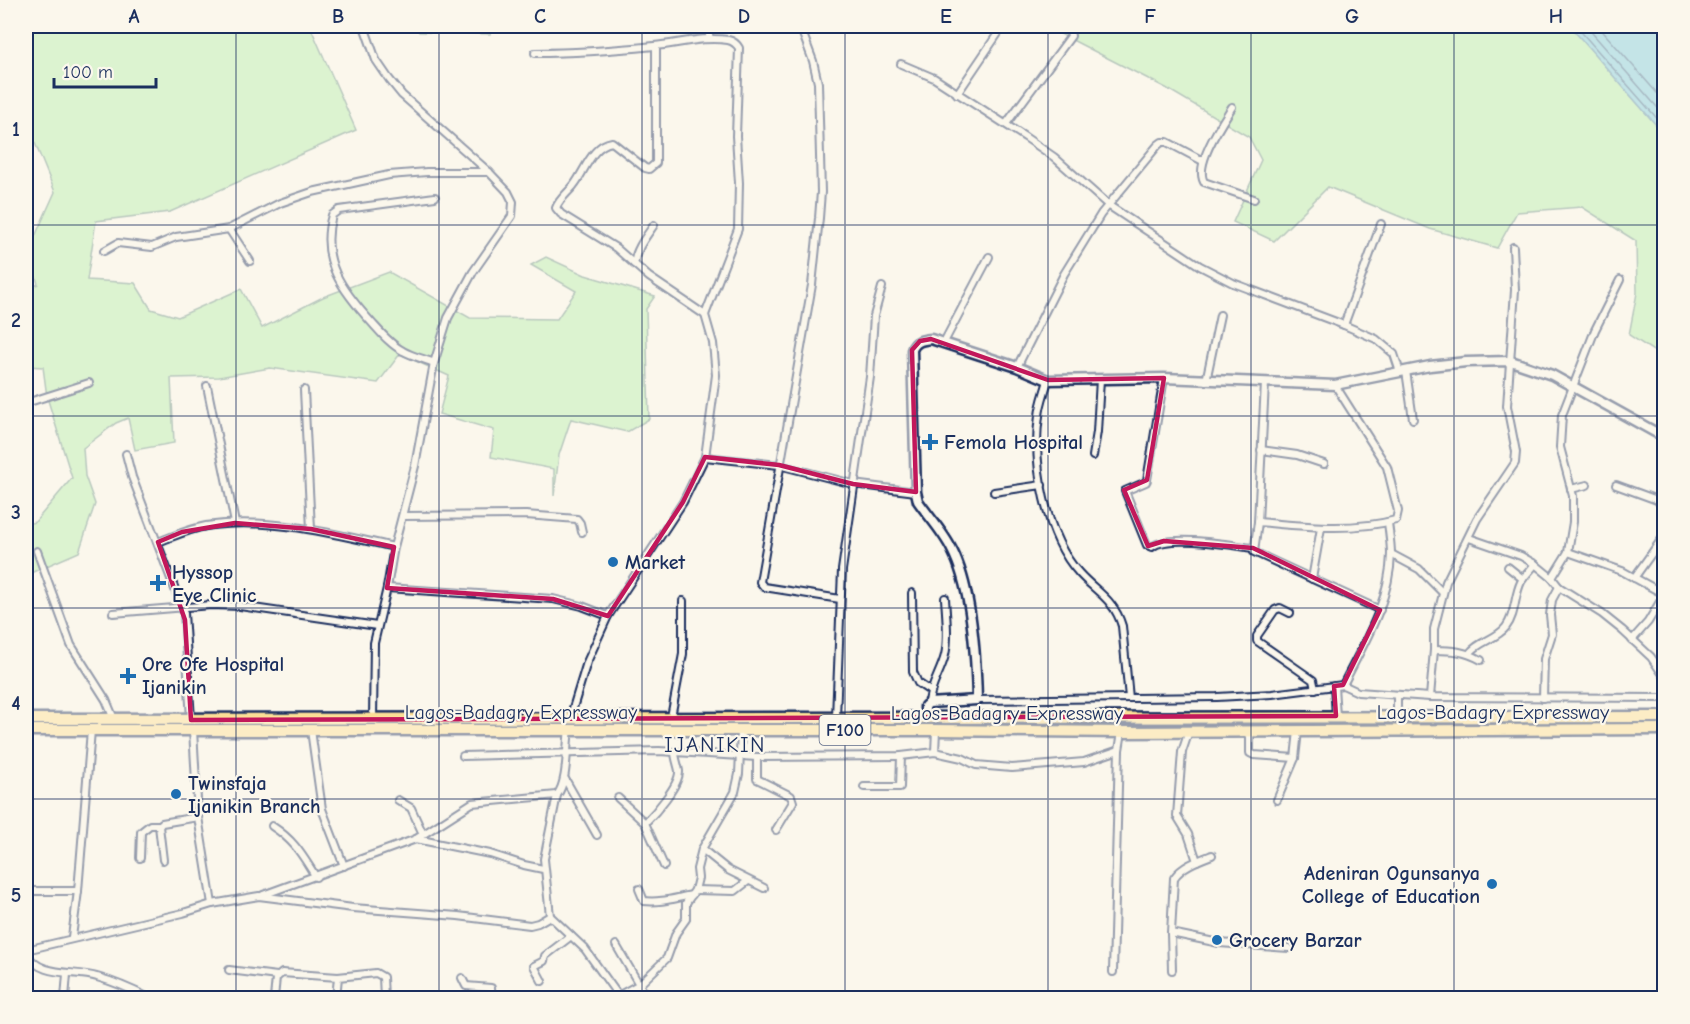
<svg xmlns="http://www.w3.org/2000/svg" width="1690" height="1024" font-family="'Comic Neue',sans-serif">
  <rect width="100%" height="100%" fill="#fbf7ec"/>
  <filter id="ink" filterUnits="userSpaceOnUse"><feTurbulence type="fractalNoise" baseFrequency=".0167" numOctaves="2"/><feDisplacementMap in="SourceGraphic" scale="12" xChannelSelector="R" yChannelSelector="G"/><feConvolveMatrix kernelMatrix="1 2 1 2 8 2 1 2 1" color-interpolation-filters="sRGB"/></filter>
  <g filter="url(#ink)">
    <g fill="#b7edae" stroke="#698e86" stroke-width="1.5">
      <polygon points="26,26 310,26 356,130 170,212 96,221 87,280 135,283 151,309 178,317 241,289 262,328 323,297 389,272 470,318 557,319 576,291 531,265 546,257 585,275 655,296 646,309 649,419 627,432 571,419 559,455 554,496 554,469 491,457 494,430 439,414 449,376 400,354 378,383 270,368 219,377 171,378 174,443 135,450 128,418 116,423 83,448 85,476 95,504 79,552 26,575 26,524 35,522 72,478 47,397 43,367 26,366 26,291 38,284 28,252 55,192 28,126 26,113"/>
      <polygon points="416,26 492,26 490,34 419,32"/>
      <polygon points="1045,26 1570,26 1658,127 1659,184 1664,180 1664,358 1629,335 1637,293 1636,241 1582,207 1517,212 1497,248 1430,229 1328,187 1274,241 1233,222 1261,160 1249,137 1166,88"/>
    </g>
    <polygon fill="#81cde0" stroke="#588eac" stroke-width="1.5" points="1570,26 1664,26 1664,180 1659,185 1658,127"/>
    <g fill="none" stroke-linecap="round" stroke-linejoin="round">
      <g stroke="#446e92" stroke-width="1.5">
        <polyline points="1576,26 1662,124 1664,164"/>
        <polyline points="1586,26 1664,115"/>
        <polyline points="1598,26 1664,101"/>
      </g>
      <defs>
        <g id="street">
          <polyline points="364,26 376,60 389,79 402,95 489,172 508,192 513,202 512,216 473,272 448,318 434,363 415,466 394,547 387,588 374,643 373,719"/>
          <polyline points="707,26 710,39"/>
          <polyline points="800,26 813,61 818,83 821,192 819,218 812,285 760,582 764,587 840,599"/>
          <path d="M656,46V163L649,169L645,168L612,142C592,145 585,171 574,185C568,193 559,199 556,208L561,214L616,248L649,277L705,315"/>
          <path d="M535,53C575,53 615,50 654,46C678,44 704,36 728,40C733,41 736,43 739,48L736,136L739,183L738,229L705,315L713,343L716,375L705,457L683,502L608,616L587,662L570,718"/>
          <polyline points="901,64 934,78 1025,137 1054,157 1108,205 1200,266 1233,283 1344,325 1376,339 1394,354 1400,372"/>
          <polyline points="957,94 1003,26"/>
          <path d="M1232,107C1222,123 1194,164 1204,182L1254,199"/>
          <polyline points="1006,124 1071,36 1069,26"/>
          <polyline points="229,229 250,261"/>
          <polyline points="104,251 118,243 152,247 176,237 229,229 280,203 312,192 389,175 427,172 489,172"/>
          <path d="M634,264C636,249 645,238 654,225"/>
          <polyline points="1344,325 1381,224"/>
          <polyline points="943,344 989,257"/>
          <path d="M434,363C424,359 412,356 403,351C391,345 381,333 372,323C343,291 319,261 332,215L339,210L435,197"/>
          <polyline points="1017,367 1064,274 1101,214 1158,145 1162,142 1167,142 1203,161"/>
          <polyline points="1406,371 1413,419"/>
          <path d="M1164,378L1147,480L1146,482L1125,491L1147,545L1152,547C1168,534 1231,545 1253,548"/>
          <path d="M1048,380C1045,392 1040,404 1039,416C1032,463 1046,537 1079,573C1096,592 1114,599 1122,626L1129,698"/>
          <polyline points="1206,381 1220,315"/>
          <polyline points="1265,383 1258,522 1254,552 1380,610"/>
          <polyline points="207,386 235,523"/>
          <polyline points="304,390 311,529"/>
          <polyline points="26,403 89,383"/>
          <polyline points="1261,450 1297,455 1324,464"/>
          <polyline points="126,454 132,477 184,613 191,719"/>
          <polyline points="1093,456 1097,432 1100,379"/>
          <polyline points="705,457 779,465 853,484 916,492"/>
          <polyline points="1616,485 1657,500 1664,508"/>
          <polyline points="1571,489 1587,485"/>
          <polyline points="994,492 1042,485"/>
          <polyline points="404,516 526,515 577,519 580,523 582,532"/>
          <path d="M1258,522C1304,526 1350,532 1396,520L1398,511L1387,467L1335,385"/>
          <polyline points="1469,538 1521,556 1535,564 1552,578 1559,587 1602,614 1622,630 1651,657 1664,676"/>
          <path d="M158,542C174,536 189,529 206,526C267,516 335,534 394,547"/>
          <polyline points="37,551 71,645 106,700 114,719"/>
          <polyline points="1568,552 1622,571 1664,594"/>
          <polyline points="1391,554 1419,569 1443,593"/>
          <polyline points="1508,567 1523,579"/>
          <polyline points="1552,578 1568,552 1573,522 1573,496 1560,447 1562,415 1595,330 1620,280"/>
          <polyline points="1634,578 1664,536"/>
          <polyline points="1312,579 1321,528"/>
          <polyline points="387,588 553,599 582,606 608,616"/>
          <polyline points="912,593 913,672 918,683 930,691"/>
          <polyline points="113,613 211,605 240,606 377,626"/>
          <polyline points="1290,613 1280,608 1275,610 1257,636 1257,641 1313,680 1315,689"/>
          <polyline points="1632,640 1648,622 1664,595"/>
          <path d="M1434,650C1452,650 1465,651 1481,660"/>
          <path d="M1469,654C1478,641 1496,640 1506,627C1516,614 1514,596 1521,582C1524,576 1531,570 1535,564"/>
          <path d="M1343,685C1364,643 1390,602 1391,554C1391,544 1389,532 1388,522"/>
          <polyline points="1334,686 1336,716"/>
          <polyline points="1430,697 1434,650 1434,629 1446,582 1477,519 1515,463 1516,452 1507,406 1515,290 1513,247"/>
          <polyline points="1543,698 1544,659 1552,634 1550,615 1552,600 1559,587"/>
          <polyline points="977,700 1217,697 1272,694 1343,685 1358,692 1430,697 1664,698"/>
          <path d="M929,703C930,686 941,672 945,655C949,637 946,616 945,598"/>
          <polyline points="1397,716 1397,695"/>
          <polyline points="671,717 683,654 683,601"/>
          <polyline points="836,717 842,570 870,377 874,316 882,287"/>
          <polyline points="193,730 198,817 212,904"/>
          <polyline points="311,730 322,809 344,866"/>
          <polyline points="1189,731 1182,752 1177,816 1188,834 1197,861"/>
          <polyline points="1250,731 1250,753 1254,755 1295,758 1298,731"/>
          <polyline points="935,752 936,730"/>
          <polyline points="463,756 659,751 757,757 901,756 935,752 962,758 976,765 1012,768 1084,762 1119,750"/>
          <polyline points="757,757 757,779 791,796 793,802 776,830"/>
          <polyline points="565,779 597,835"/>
          <polyline points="864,787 900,787 901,756"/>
          <polyline points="618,798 645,823 664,866"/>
          <polyline points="398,800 411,808 423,834"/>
          <polyline points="1277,800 1295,758"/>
          <path d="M645,823C654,814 680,785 679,771C678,765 675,758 675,752"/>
          <path d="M272,826C295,841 302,855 316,877"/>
          <polyline points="416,839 490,854 524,865 543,869"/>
          <polyline points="702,849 728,870 764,888"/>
          <path d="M1212,855C1199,860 1182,866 1174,878L1171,933L1219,943L1289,948"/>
          <polyline points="140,858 141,832 150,825 160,825"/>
          <polyline points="163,860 159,826 162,823 198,817"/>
          <path d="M639,889L644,901C661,903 675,898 692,895"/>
          <polyline points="695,890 735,891 748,881"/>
          <polyline points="26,891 78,891"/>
          <polyline points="263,895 416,839 472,803 557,795"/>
          <polyline points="550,916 585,949 620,998"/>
          <polyline points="1171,933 1172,970"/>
          <polyline points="72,937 78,891 91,730"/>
          <polyline points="616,945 647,998"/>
          <path d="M26,950L183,913L212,904L259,896L353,908L458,916L530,925L538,923L550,916L544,859L557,795C568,782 566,748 569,730"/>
          <path d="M26,952C38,978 74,970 97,977C115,982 133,990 149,998"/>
          <polyline points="229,970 277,976"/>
          <polyline points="1113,972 1119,750 1122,732"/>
          <polyline points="462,978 466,986 491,988 492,998"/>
          <polyline points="542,981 534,966 544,961 545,956 571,936"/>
          <polyline points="618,996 640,984 667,958 676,933 686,919 686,903 695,890 698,878 697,869 702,849 735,792 739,774 741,731"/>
          <polyline points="65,998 67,974"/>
          <polyline points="274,998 276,978 282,973 338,977"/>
          <polyline points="336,998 338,977 376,973 383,977 384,998"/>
        </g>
        <path id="secondary" d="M925,717V706L929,703L977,700C976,657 972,589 952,550C944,533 929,517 918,501L916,492L912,350C915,341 922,340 931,339L1017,367L1048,380L1164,378L1335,385L1430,366L1466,362L1511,361L1552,375L1664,437"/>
        <g id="highway">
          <polyline points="26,719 1664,717"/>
          <polyline points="26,730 936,730 1122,732 1664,729"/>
        </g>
      </defs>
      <use href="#street" stroke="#1b2f5e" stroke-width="10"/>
      <use href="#secondary" stroke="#1b2f5e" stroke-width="13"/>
      <use href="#highway" stroke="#1b2f5e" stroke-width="15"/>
      <use href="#street" stroke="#fbf7ec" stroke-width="6"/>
      <use href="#secondary" stroke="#fbf7ec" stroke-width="8"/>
      <use href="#highway" stroke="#fcde96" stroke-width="10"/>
    </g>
  </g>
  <path d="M0 0H1690V1024H0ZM931,339L1048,380L1164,378L1147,480L1124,490L1148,546L1164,541L1253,548L1380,610L1343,685L1334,686L1336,716L191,720L185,620L158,542L182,532L235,523L311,529L394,547L387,588L553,599L608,616L683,502L705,457L779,465L853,484L916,492L912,350L920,341Z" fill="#fbf7ec" fill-opacity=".55" fill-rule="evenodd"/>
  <path fill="none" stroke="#c2185b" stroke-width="4.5" stroke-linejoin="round" d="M931,339L1048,380L1164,378L1147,480L1124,490L1148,546L1164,541L1253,548L1380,610L1343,685L1334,686L1336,716L191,720L185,620L158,542L182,532L235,523L311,529L394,547L387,588L553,599L608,616L683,502L705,457L779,465L853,484L916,492L912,350L920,341Z"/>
  <path fill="none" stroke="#1b2f5e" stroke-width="1.5" stroke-opacity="0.55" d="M236,26V998M439,26V998M642,26V998M845,26V998M1048,26V998M1251,26V998M1454,26V998M26,225H1664M26,416H1664M26,608H1664M26,799H1664"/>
  <g fill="#1f6fb2" stroke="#fbf7ec" stroke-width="2">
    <path d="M927 433h6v6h6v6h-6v6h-6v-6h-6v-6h6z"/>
    <circle cx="613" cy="562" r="6"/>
    <path d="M155 574h6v6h6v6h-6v6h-6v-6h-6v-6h6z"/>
    <path d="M125 667h6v6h6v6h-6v6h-6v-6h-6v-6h6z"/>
    <circle cx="176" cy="794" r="6"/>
    <circle cx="1492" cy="884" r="6"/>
    <circle cx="1217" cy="940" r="6"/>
  </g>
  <g text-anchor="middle" stroke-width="4.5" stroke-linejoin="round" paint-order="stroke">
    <rect fill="#fbf7ec" stroke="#5e6b89" stroke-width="1.5" x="819.5" y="715" width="51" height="30" rx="4.5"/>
    <g font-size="18" font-weight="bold" fill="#1b2f5e">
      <text x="845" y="736">F100</text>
    </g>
    <g font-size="20" font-weight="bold" fill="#1b2f5e" stroke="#fbf7ec" text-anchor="start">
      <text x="944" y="449">Femola Hospital</text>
      <text x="625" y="569">Market</text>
      <text x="172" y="579">Hyssop<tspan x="172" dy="23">Eye Clinic</tspan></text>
      <text x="142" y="671">Ore Ofe Hospital<tspan x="142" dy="23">Ijanikin</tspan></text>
      <text x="188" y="790">Twinsfaja<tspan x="188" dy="23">Ijanikin Branch</tspan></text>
      <text x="1480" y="880" text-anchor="end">Adeniran Ogunsanya<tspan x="1480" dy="23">College of Education</tspan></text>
      <text x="1229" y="947">Grocery Barzar</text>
    </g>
    <g font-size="20" fill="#1b2f5e" stroke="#fbf7ec">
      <text x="521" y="719">Lagos-Badagry Expressway</text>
      <text x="1493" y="719">Lagos-Badagry Expressway</text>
      <text x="1007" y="720">Lagos-Badagry Expressway</text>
    </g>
    <g font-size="22" letter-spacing="1.5" fill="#1b2f5e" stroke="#fbf7ec">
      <text x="715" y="752">IJANIKIN</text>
    </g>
  </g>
  <rect width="1690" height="1024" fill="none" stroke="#fbf7ec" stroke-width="66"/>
  <path d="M54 78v9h102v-9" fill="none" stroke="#1b2f5e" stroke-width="3"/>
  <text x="63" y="78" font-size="18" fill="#1b2f5e" stroke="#fbf7ec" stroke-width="4.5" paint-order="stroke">100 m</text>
  <rect x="33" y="33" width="1624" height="958" fill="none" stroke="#1b2f5e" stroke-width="2"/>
  <g font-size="20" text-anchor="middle" font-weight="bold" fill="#1b2f5e">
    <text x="134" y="23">A</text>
    <text x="338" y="23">B</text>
    <text x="540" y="23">C</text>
    <text x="744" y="23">D</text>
    <text x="946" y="23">E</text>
    <text x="1150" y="23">F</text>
    <text x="1352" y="23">G</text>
    <text x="1556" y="23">H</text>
    <text x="16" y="136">1</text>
    <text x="16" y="327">2</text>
    <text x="16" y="519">3</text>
    <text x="16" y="710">4</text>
    <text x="16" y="902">5</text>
  </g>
</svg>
